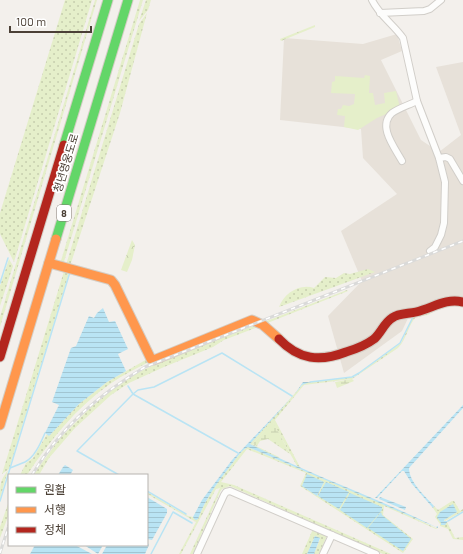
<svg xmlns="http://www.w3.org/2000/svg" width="463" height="554" font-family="Barlow,'Noto Sans KR',sans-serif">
  <defs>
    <pattern id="grass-dots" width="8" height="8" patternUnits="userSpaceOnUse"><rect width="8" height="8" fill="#e5efca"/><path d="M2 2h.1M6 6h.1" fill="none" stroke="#c6ceae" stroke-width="1.8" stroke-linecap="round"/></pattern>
    <pattern id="forest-crowns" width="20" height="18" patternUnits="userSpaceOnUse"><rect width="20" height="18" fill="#e5efca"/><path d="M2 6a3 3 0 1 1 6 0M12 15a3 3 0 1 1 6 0" fill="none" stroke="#c6ceae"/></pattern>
    <pattern id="wetland-marsh" width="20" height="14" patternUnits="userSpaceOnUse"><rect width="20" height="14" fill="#e5efca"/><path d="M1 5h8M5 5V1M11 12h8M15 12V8" fill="none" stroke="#c6ceae"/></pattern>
    <pattern id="water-rules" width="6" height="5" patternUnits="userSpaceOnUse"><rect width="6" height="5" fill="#b9e4f4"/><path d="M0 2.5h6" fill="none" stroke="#a1c5d2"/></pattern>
  </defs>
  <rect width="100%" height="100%" fill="#f3f0ec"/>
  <polygon fill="#e7e1d9" points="397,34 402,51 381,60 421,140 439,152 461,135 436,67 463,62 463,299 411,312 402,331 344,373 328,316 362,281 341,231 397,194 363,158 361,129 280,120 284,38 363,44"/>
  <g fill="url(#grass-dots)" fill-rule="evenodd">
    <polygon points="65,0 92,0 14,262 0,234 0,213"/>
    <polygon points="95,0 97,0 0,327 0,317"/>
    <polygon points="140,0 143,0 63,265 60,264"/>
    <polygon points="146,0 151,0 148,10 139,21"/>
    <polygon points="147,13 120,113 70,266 66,265 139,24"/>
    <polygon points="9,259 13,266 0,306 0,286"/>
    <polygon points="65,268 70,270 9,469 2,474"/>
    <path d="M368,269L375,272L279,307C284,293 300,283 314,288L325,277L336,278L344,273L350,274Z"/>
    <polygon points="347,290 348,291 265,324 264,322"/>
    <path d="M445,304L463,305V307L453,305L441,307L428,315L416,317C408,325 407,339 398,348L352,379L304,385L275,420L300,467L297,466L273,423L252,444L279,457L280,459L250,444L304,383L354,377L401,343L413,317Z"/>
    <polygon points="258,324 258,327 224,340 213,347 164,367 129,383 111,395 75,428 49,458 39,475 33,475 60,438 90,408 114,388 137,373 162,361"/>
    <path d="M149,358L151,361C137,368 123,375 110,384C76,408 50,440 27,475H20L26,463L33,458L47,434L49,436L79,404L107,382Z"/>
    <path d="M248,447L404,513L438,529H436L384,506L383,515L413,539L403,553L300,486L306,473L247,449L221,482L234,485L391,554H383L230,486L222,489L220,492L193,554H190L220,488L216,489L181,554H179L196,522L147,494V492L188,516L193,517L194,519H198C205,499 218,482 231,465C236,459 241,450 248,447ZM324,482L317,496L301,485Z"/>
    <path d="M8,470L0,499C0,484 0,481 8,470Z"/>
    <polygon points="9,501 9,514 0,538 0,527"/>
    <polygon points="452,501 454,501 460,511 463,509 463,511 445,521 444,520 457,512 439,515 437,517 447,522 455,538 463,537 463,540 453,539 448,529 440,526 440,524 435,517 437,514 433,508 434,506 438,510"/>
    <polygon points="313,529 326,536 326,538 319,554 314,554 320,539 315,536 307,554 302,554"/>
  </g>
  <g fill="url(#forest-crowns)">
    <polygon points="315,25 315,27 281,41 280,39"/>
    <polygon points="132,240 135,245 132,260 127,272 121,270"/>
  </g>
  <g fill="url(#wetland-marsh)">
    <polygon points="352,379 354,381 337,388 335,382"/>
    <polygon points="273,422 290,454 268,439 260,441 257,446 252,444"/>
  </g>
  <polygon fill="#e5efca" points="365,75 370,76 369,93 373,93 375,105 385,103 384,93 396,91 400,108 377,118 358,130 344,127 345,116 337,115 338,109 341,109 343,105 349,106 354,104 355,94 331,93 332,82 335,81 335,76 364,78"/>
  <g fill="url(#water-rules)">
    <polygon points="103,308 109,322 115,321 128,349 118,354 126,371 107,382 79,404 49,436 45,433 59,405 52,402 71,348 76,346 89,316 94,318 97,313"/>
    <path d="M303,382H310L302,385L294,395L250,444C311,475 375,497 436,527L438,526V528L248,447C241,450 236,459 231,465C218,482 205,499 198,519L196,520L194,519L193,517L202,500L232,460L294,395Z"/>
    <path d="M463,405V408L409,468C409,482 425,496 434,506L433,508L412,484L404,471H402L377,498H375Z"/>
    <polygon points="65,465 73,470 70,475 58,475 63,467"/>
    <polygon points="307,474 324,482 317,496 302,486"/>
    <polygon points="326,482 349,492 339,509 318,496"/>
    <polygon points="350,493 382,507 382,510 367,528 340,510"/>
    <polygon points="147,497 167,509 167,513 152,540 147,539"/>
    <polygon points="380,497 406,507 405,510 379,499"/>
    <polygon points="453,504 457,512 444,520 444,521 448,521 445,525 441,525 441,523 437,517 440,512"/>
    <polygon points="381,512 382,515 411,539 403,551 368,528"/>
    <polygon points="315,536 320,538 314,554 307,554"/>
    <polygon points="147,542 149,545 145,554 102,554 107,545 147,545"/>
    <polygon points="35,545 75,545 92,554 30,554"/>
    <polygon points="84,545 103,545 98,554"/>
  </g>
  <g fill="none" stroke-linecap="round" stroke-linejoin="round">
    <g stroke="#b9e4f4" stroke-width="1.5">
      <polyline points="0,283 8,258"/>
      <polyline points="310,382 352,377 359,373 400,343 413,317"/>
      <polyline points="128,386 133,394 238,453"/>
      <path d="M10,468C15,466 20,464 25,462C35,457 41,442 45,433"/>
      <polyline points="119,475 77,451 133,394 138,390 154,387 222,353 292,396"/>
      <polyline points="147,491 186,514"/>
      <polyline points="0,501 70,272"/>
      <polyline points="448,521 463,512"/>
      <polyline points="151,554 173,512 192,523"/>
    </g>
    <defs>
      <g id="street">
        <path d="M372,0C379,15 394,25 403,38L417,101L439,158L446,157L450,159L463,181"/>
        <polyline points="380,13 424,11 430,9 441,0"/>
        <path d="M402,161C395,148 377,126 392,113C399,108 409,105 417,101"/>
        <polyline points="430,251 435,247 441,235 444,223 445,182 439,158"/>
        <polyline points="197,554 224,495 226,492 230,491 376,554"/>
        <polyline points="323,554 332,535"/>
      </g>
      <g id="fast">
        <polyline points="64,145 108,0"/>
        <polyline points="56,239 128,0"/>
      </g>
      <g id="slow">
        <polyline points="49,263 111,280 115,285 151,359 154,360 252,320 263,325 279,339"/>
        <polyline points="0,425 56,239"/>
      </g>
      <g id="jam">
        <path d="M279,339C299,360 320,362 346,352C356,349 366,345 374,339C381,333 384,323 392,318C399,313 408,314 416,312C433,308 445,298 463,302"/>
        <polyline points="0,357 64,145"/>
      </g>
    </defs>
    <use href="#street" stroke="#d1cec9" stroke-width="8"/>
    <use href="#fast" stroke="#d4cdc4" stroke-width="11"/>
    <use href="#slow" stroke="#d4cdc4" stroke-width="11"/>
    <use href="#jam" stroke="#d4cdc4" stroke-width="11"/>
    <use href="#street" stroke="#fdfdfc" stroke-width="6"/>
    <use href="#fast" stroke="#63d668" stroke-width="9"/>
    <use href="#slow" stroke="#ff974d" stroke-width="9"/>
    <use href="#jam" stroke="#b3261e" stroke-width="9"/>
    <defs>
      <g id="rail">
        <path d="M32,475C60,428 98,395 145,367L463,241"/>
        <polyline points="0,553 9,525"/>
      </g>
    </defs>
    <use href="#rail" stroke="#dadad9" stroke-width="3"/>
    <use href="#rail" stroke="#fff" stroke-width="1.5" stroke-dasharray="4.5" stroke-linecap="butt"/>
  </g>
  <g text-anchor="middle" stroke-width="3.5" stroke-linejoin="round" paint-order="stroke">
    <rect fill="#fff" stroke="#817972" stroke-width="1" x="57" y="205" width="14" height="16" rx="3"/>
    <g font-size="10" font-weight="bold" fill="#4b4036">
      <text x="64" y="217">8</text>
    </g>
    <g font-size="11" fill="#4b4036" stroke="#fff">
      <text transform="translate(66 163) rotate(-73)" y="4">청년영웅도로</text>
    </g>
  </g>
  <rect x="8" y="474" width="140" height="72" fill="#ffffff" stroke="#b7b3af"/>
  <rect x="16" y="487" width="20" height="6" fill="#63d668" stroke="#b7b3af"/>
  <text x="44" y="494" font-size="12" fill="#4b4036">원활</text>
  <rect x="16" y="507" width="20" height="6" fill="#ff974d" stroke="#b7b3af"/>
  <text x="44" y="514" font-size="12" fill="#4b4036">서행</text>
  <rect x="16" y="527" width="20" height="6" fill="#b3261e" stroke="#b7b3af"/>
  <text x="44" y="534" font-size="12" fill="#4b4036">정체</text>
  <path d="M10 26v6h81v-6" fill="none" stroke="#4b4036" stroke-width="2"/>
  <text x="16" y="26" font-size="12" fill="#4b4036" stroke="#ffffff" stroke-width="3" paint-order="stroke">100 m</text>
</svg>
